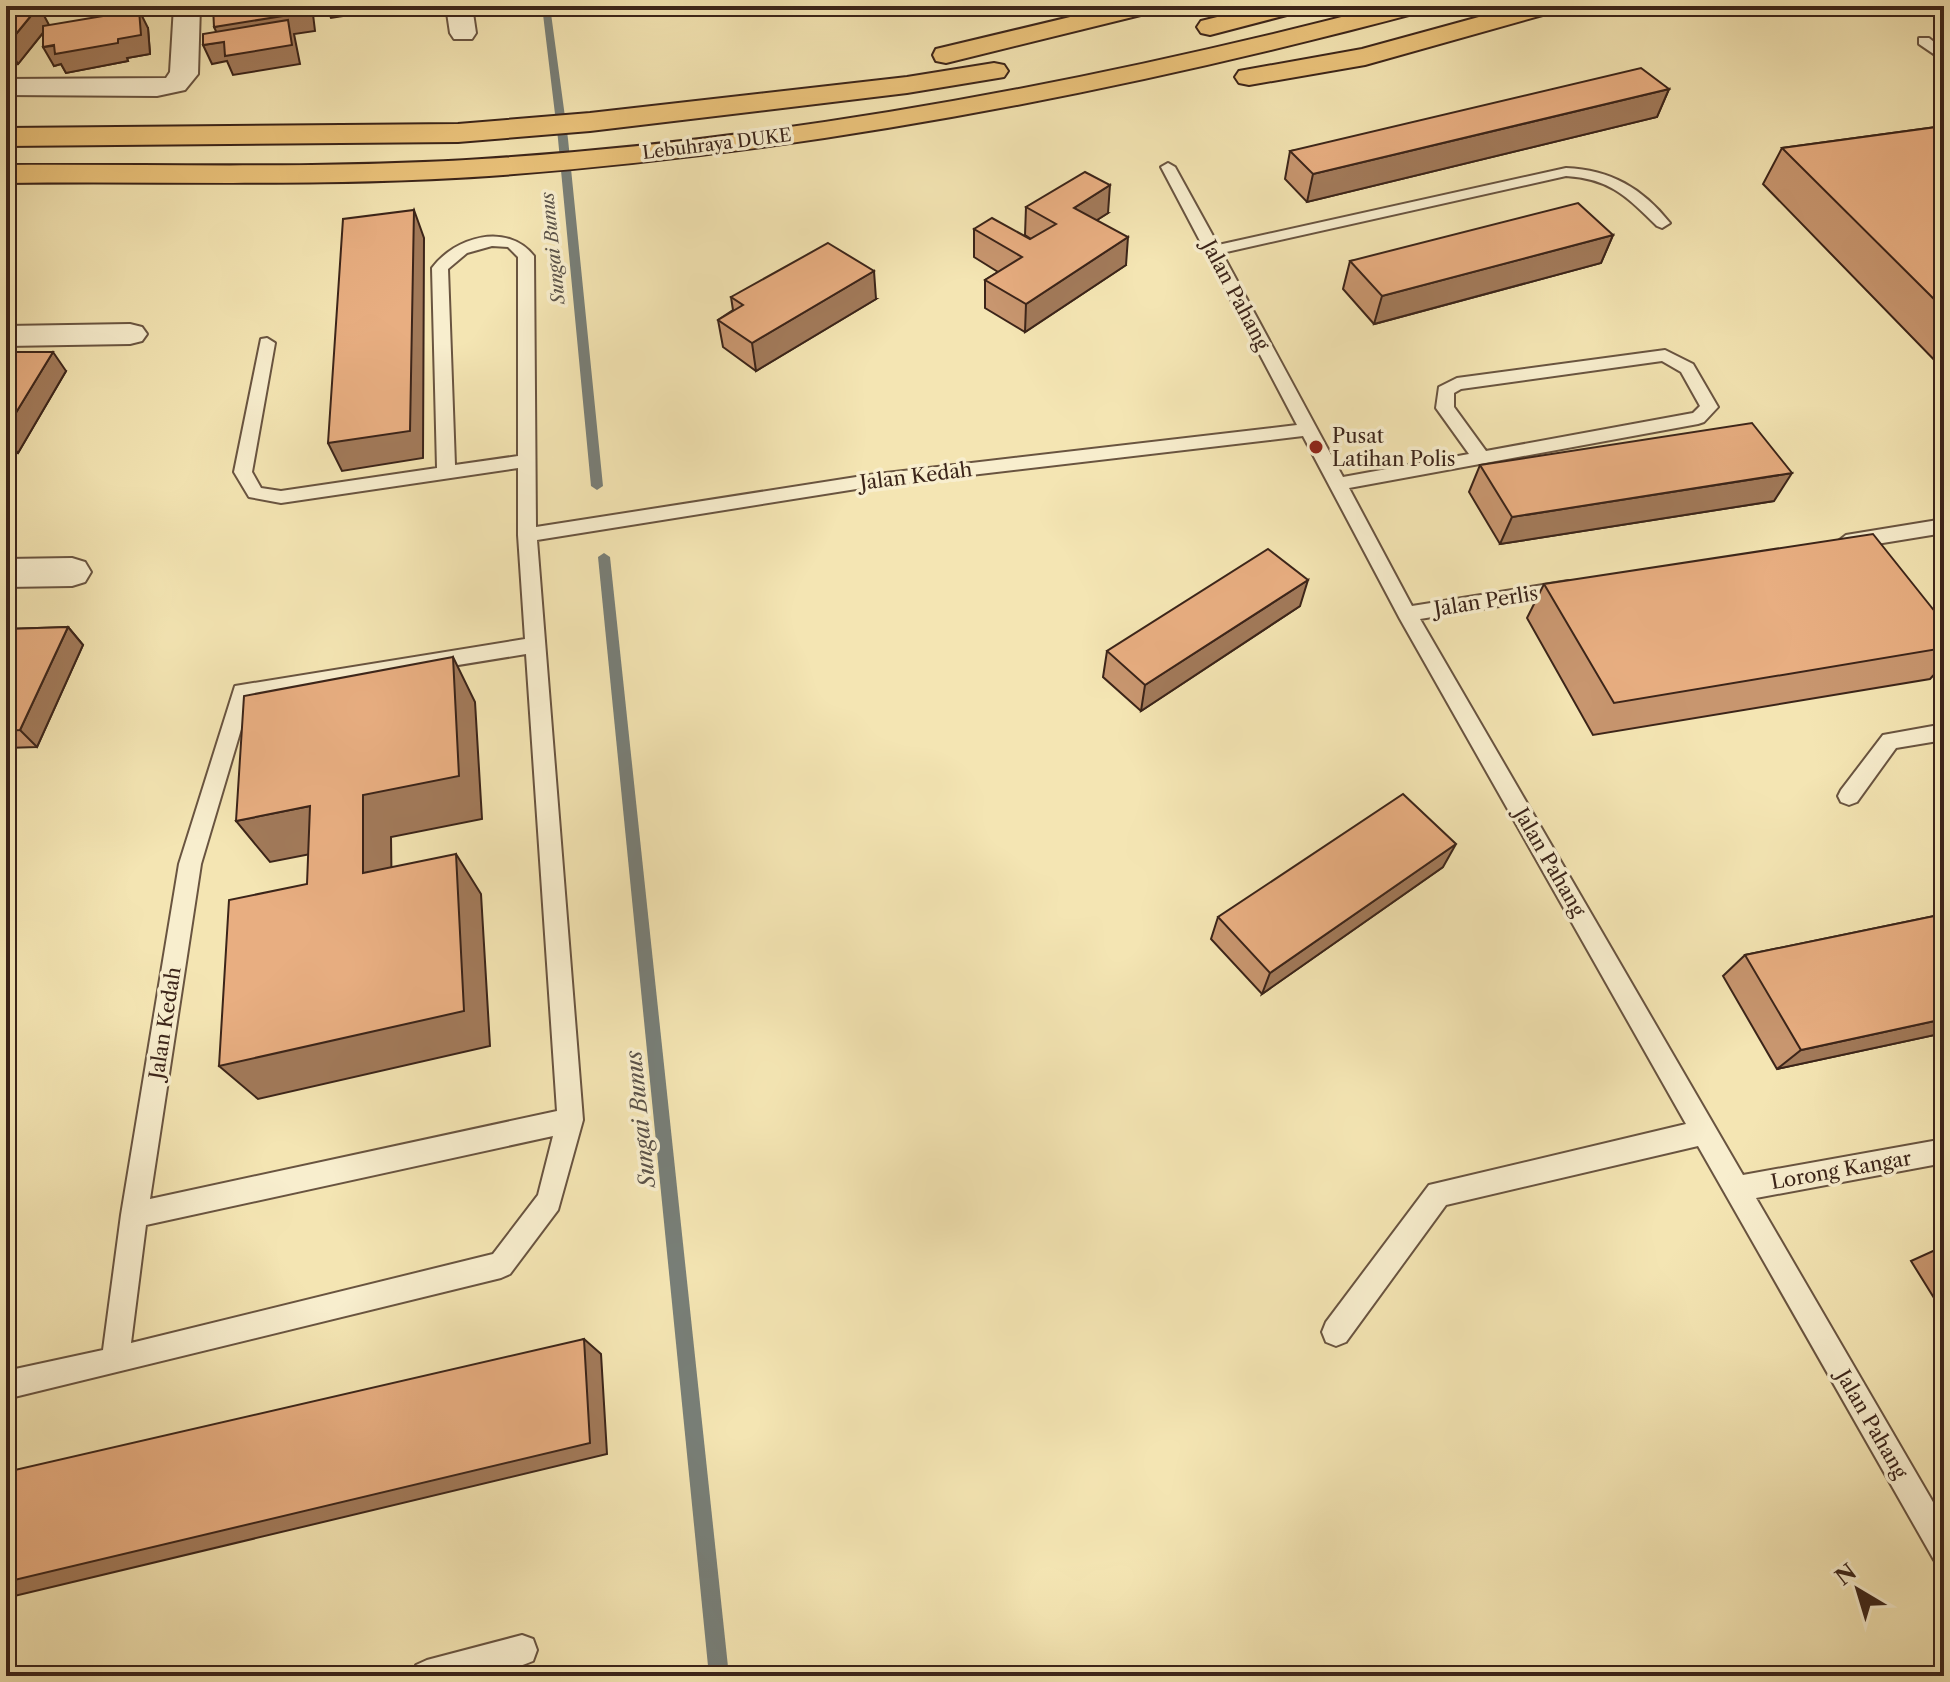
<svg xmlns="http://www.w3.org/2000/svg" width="1950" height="1682" font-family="'Libre Caslon Text',serif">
  <rect width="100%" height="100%" fill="#f4e5b3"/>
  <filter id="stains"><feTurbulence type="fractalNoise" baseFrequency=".0025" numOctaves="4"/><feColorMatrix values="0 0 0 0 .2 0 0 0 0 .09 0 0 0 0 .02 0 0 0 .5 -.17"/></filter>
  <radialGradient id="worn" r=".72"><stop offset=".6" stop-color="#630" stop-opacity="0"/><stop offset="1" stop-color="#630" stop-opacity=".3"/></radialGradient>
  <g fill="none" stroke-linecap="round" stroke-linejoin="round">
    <g fill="#787f78" fill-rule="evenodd">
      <polygon points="542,6 550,6 568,139 603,486 597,490 591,486 558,139"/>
      <polygon points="604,553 610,557 729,1676 709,1676 598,557"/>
    </g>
    <defs>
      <g id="service">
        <polygon points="1919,38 1929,38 1944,50 1944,61 1919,44"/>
        <path d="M1168,163L1175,167L1218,245L1566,168C1611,170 1642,188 1670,223L1662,228L1657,226C1626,196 1611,179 1566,176L1222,253L1343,477L1469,454L1436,408L1439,387L1457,378L1665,350L1693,364L1718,407L1704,422L1698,424L1349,488L1412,606L1568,581L1575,583L1578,588L1575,593L1568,595L1420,619L1743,1175L1944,1139V1163L1756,1198L1944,1521V1565L1934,1560L1698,1146L1446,1205L1346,1342L1336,1346L1326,1342L1322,1332L1326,1322L1429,1185L1686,1124L1400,619L1303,436L869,487L537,540L583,1120L558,1210L510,1274L501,1278L6,1399V1371L103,1350L121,1215L179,864L235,686L525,639L518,535V468L281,503L249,497L234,472L261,339L267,338L275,343L252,472L261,488L281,491L437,468L432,268C455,237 507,222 534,256L536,527L869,475L1297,425L1161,167ZM492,246L508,247L518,257V456L455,465L448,269L467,253ZM1662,361L1681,372L1700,406L1693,413L1486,451L1454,407V393L1461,389ZM526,654L557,1111L150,1199L201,864L250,699ZM553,1136L538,1195L493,1254L131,1343L146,1225Z"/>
        <polygon points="1944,519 1944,533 1846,549 1837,542 1846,535"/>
        <polygon points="1944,724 1944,740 1896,748 1857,802 1849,805 1841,802 1838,796 1841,790 1883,735"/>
        <path d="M522,1635L533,1639L537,1650L533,1661C493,1678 454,1676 411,1676L416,1665L427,1660Z"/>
      </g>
      <g id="minor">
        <polygon points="174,6 200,6 198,74 185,90 157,96 6,95 6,79 166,78 170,72"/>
        <polygon points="446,6 472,6 476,33 472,39 454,39 450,33"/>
        <polygon points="130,324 142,327 147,334 142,341 130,344 6,346 6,326"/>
        <polygon points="72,558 85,562 91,572 85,582 72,586 6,587 6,559"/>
      </g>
      <g id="motorway">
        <polygon points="1116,6 1161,6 1157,11 946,63 936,61 933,55 936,49"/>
        <polygon points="1262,6 1306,6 1302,11 1210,35 1201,33 1197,27 1201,21"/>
        <path d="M1385,6H1428L1424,11C1118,93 805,153 489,176C328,187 167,181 6,183V165C164,164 324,169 482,159C784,140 1092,82 1385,6Z"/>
        <polygon points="1519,6 1561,6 1557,11 1365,65 1249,85 1239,83 1235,77 1239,71 1362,49"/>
        <polygon points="994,63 1004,65 1008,71 1004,77 907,93 590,131 458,142 6,146 6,128 458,124 590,113 907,77"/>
      </g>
    </defs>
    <use href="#service" stroke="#695440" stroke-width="4"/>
    <use href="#minor" stroke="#695440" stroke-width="4"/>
    <use href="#motorway" stroke="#3b2419" stroke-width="4"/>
    <use href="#service" fill="#f8eece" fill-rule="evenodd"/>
    <use href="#minor" fill="#f8eece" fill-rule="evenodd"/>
    <use href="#motorway" fill="#eac27a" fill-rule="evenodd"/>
  </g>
  <g fill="#c8966f" stroke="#3b2419" stroke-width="2">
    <polygon points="6,6 49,25 148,28 150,54 127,58 128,61 66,73 61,64 54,66 43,33 18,64 6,64"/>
    <polygon points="1669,89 1657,117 1307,202 1285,179 1290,151"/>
    <polygon points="1944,126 1944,370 1763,184 1782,148"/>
    <polygon points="1026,207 1108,213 1097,220 1126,265 1025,332 985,308 985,280 998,272 974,257 974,229 1030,239 1031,239 1025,235"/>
    <polygon points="1613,235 1601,263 1374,324 1343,289 1350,261"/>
    <polygon points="731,297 876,299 756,371 723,347 718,320 733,310"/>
    <polygon points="6,352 66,371 18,453 6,453"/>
    <polygon points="1480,465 1774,501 1500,544 1469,492"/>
    <polygon points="1544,584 1944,623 1944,664 1930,679 1593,735 1527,618"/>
    <polygon points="1300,606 1141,711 1103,677 1107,651"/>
    <polygon points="68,627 83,645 37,747 6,748 6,629"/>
    <polygon points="1443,867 1262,994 1211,939 1218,917"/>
    <polygon points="1944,914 1944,1033 1777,1069 1723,976 1745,955"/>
    <polygon points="1944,1246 1944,1314 1911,1261"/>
  </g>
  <g fill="#a27a5a" stroke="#3b2419" stroke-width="2">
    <polygon points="39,6 49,25 18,64 7,45"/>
    <polygon points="307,6 312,6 315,31 294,34 300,64 233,75 227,61 212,64 203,45 221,42 214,27"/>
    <polygon points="326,6 395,6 395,8 331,18"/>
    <polygon points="139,10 148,28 150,54 127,58 128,61 66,73 61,64 54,66 43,47 118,39"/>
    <polygon points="1669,89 1657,117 1307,202 1313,174"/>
    <polygon points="1110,185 1108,213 1072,236 1074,208"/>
    <polygon points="414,210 424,238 423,458 342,471 328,443"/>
    <polygon points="1613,235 1601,263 1374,324 1382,296"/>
    <polygon points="1128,237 1126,265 1025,332 1026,304"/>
    <polygon points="874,271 876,299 756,371 752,343"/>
    <polygon points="53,352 66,371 18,453 6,438 6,429"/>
    <polygon points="1792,473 1774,501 1500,544 1512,517"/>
    <polygon points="1308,580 1300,606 1141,711 1145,685"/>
    <polygon points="68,627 83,645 37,747 20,730"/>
    <polygon points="453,657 475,702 482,819 391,837 392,912 363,873 363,795"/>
    <polygon points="310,806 341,848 270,862 236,821"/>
    <polygon points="1456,844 1443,867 1262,994 1270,973"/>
    <polygon points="456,854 481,894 490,1046 258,1099 219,1066"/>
    <polygon points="1944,1019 1944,1033 1777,1069 1801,1050"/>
    <polygon points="584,1339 601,1354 607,1454 6,1598 6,1582"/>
  </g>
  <g fill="#e8ae81" stroke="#3b2419" stroke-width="2">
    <polygon points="6,6 39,6 7,45 6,45"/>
    <polygon points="213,6 307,6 308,12 214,27"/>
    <polygon points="139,10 141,35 118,39 118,43 55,54 54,45 43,47 43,26"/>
    <polygon points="288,20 292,45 225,56 224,42 203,45 203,34"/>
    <polygon points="1641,68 1669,89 1313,174 1290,151"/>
    <polygon points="1944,126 1944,309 1782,148"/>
    <polygon points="1085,172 1110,185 1074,208 1128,237 1026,304 985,280 1022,257 974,229 992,218 1030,239 1056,224 1026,207"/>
    <polygon points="1578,203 1613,235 1382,296 1350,261"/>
    <polygon points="414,210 410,431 328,443 343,219"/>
    <polygon points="828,243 874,271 752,343 718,320 743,305 731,297"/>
    <polygon points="6,352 53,352 6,429"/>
    <polygon points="1752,423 1792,473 1512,517 1480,465"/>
    <polygon points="1873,534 1944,623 1944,648 1614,703 1544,584"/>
    <polygon points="1268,549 1308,580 1145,685 1107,651"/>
    <polygon points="68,627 20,730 6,731 6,629"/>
    <polygon points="453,657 459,776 363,795 363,873 456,854 464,1011 219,1066 229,900 307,884 310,806 236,821 244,696"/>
    <polygon points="1403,794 1456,844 1270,973 1218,917"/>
    <polygon points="1944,914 1944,1019 1801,1050 1745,955"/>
    <polygon points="584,1339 590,1443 6,1582 6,1472"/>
  </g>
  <circle fill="#8f2418" stroke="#f8eece" stroke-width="3" cx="1316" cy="447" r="8"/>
  <g text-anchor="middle" stroke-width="7" stroke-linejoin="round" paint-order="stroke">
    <g font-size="18" fill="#3b2419" stroke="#f8eece">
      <text transform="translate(717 144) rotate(-7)" y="6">Lebuhraya DUKE</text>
    </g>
    <g font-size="18" font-style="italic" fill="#5a5249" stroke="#f8eece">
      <text transform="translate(553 248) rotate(-96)" y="6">Sungai Bunus</text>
    </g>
    <g font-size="20" fill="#3b2419" stroke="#f8eece">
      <text transform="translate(1236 295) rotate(62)" y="7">Jalan Pahang</text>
      <text transform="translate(916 476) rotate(-7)" y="7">Jalan Kedah</text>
      <text transform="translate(1486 601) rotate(-9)" y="7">Jalan Perlis</text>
      <text transform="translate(1550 862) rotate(60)" y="7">Jalan Pahang</text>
      <text transform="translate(165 1023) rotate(-81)" y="7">Jalan Kedah</text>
      <text transform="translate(1841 1170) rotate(-10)" y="7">Lorong Kangar</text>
      <text transform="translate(1872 1424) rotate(60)" y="7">Jalan Pahang</text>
    </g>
    <g font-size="20" fill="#3b2419" stroke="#f8eece" text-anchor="start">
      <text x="1332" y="443">Pusat<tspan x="1332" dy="23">Latihan Polis</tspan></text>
    </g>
    <g font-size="22" font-style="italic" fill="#5a5249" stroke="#f8eece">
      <text transform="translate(640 1119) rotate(-96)" y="8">Sungai Bunus</text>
    </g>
  </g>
  <rect width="1950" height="1682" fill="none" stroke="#f4e5b3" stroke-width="32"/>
  <rect x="8" y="8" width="1934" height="1666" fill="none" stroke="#3b2419" stroke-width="4"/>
  <rect x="16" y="16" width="1918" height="1650" fill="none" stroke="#3b2419" stroke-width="2"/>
  <g transform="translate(1858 1590) rotate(322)" stroke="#f8eece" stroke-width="6" paint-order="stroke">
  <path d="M0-6L14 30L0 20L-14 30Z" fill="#3b2419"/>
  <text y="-12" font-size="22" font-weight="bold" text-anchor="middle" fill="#3b2419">N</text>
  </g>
  <rect width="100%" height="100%" filter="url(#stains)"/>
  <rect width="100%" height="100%" fill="url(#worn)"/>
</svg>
